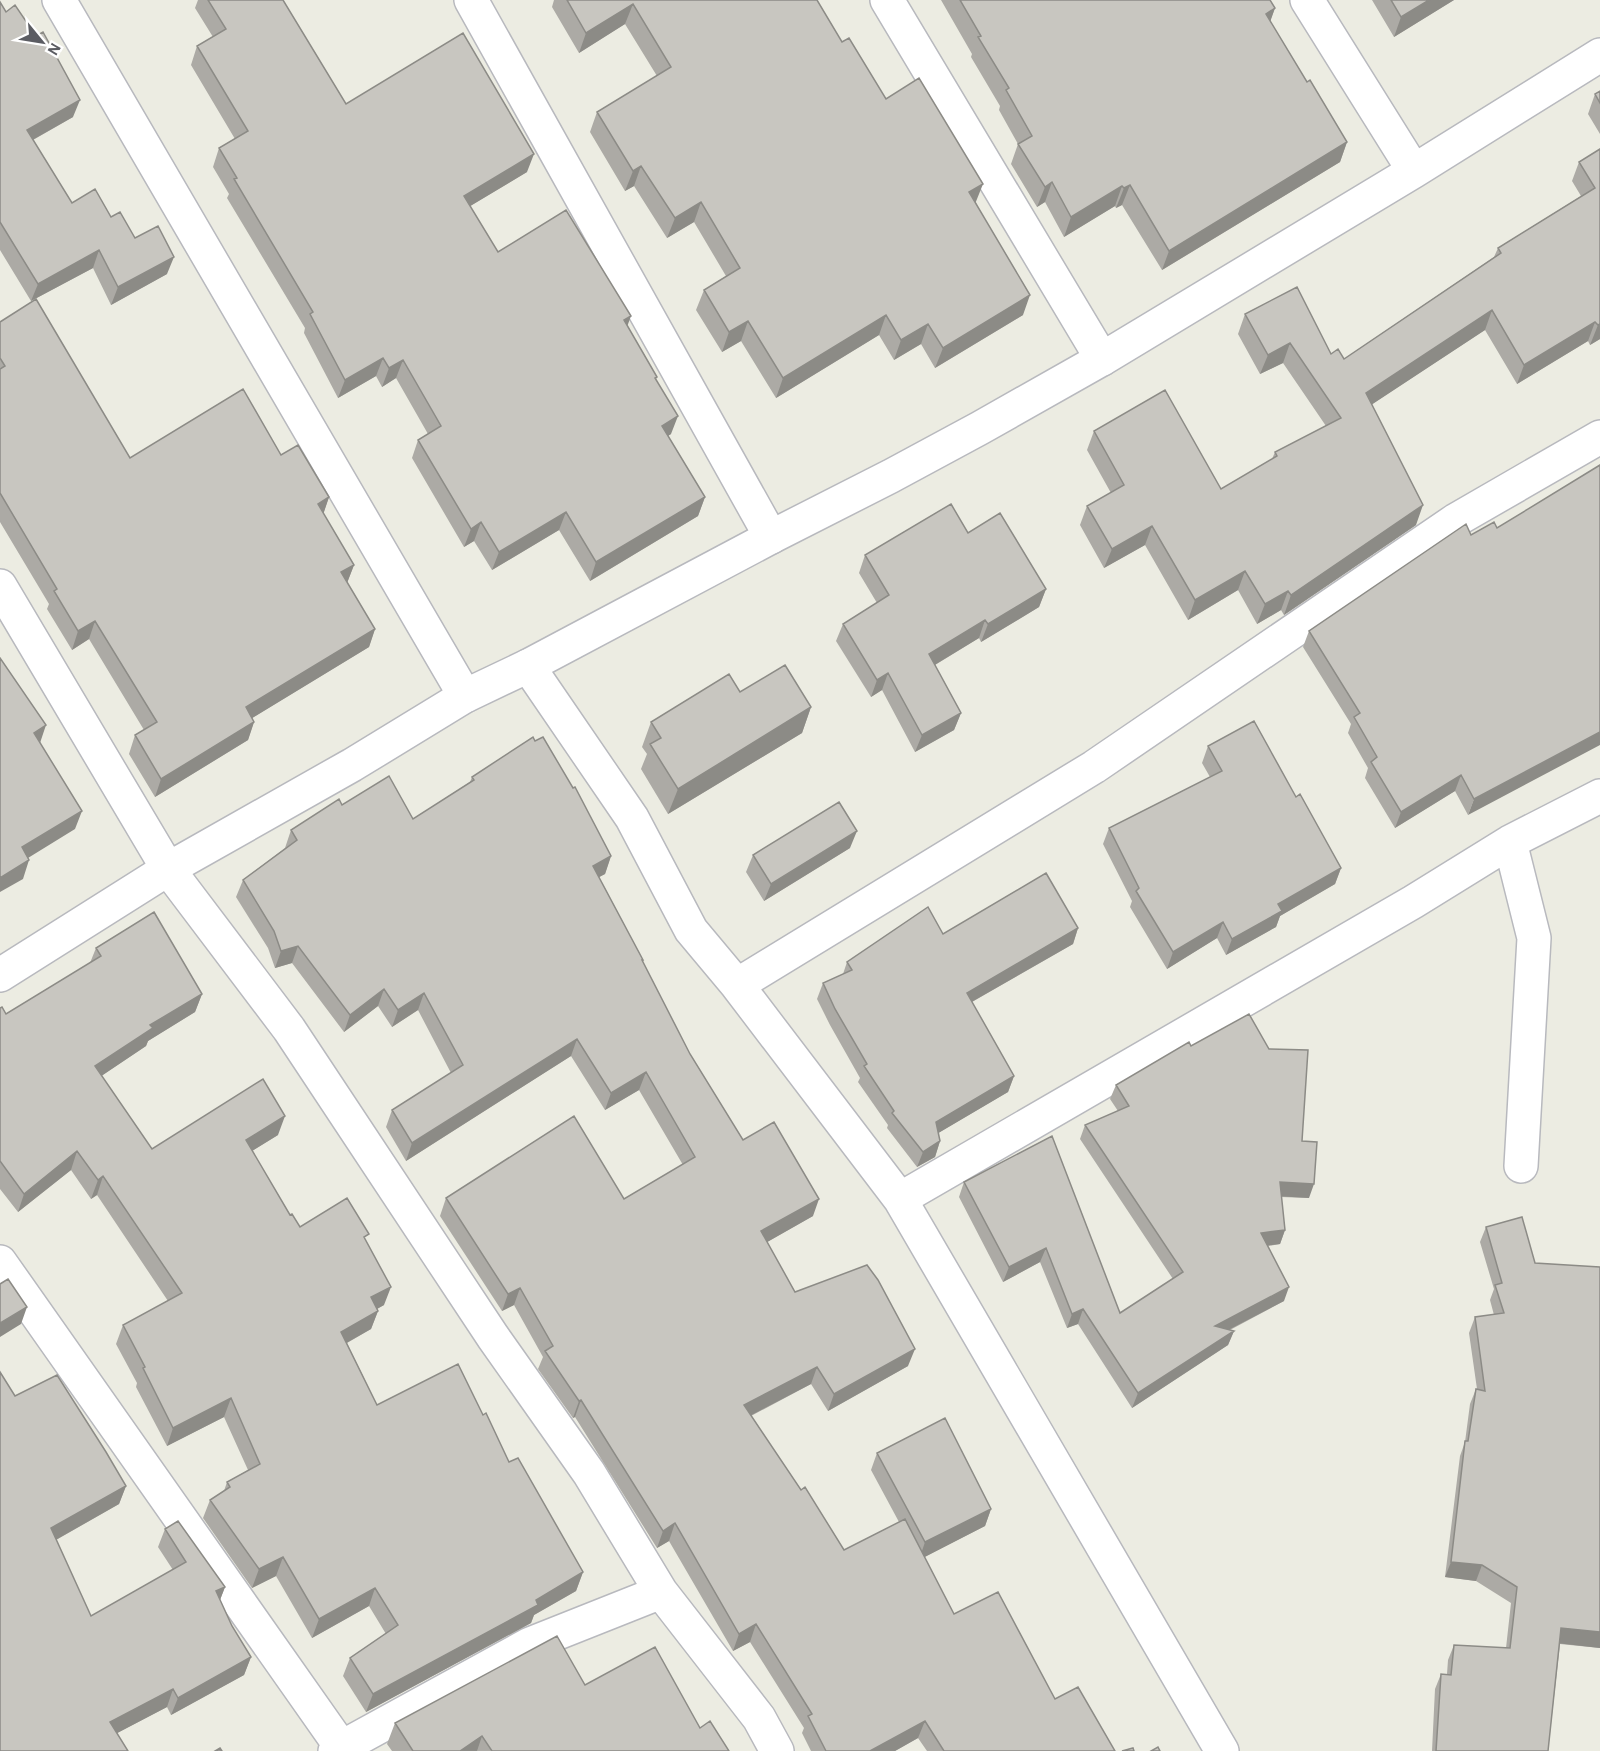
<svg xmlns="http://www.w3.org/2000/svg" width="1600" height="1751" viewBox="0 0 1600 1751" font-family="'Alegreya Sans',sans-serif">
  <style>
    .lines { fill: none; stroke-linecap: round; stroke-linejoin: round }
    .minor-casing { stroke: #b8b9be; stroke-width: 36 }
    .tertiary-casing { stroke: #b8b9be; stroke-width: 36 }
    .minor { stroke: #fff; stroke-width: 33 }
    .tertiary { stroke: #fff; stroke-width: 33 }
    .wall { fill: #acaaa5 }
    .shaded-wall { fill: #8c8b86 }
    .building { fill: #c8c6c0; stroke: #8c8b86; stroke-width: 1.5 }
  </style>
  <rect width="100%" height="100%" fill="#ecece2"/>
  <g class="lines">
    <defs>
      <path id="minor" d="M59,0L465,696
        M471,0L771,537
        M887,0L1102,359
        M0,586L168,869L289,1029L493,1337L589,1473L661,1592L759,1718L777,1751
        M528,666L632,818L691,930L737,985L900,1199L1222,1751
        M1510,842L1534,938L1521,1166
        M737,985L1094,767L1456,520L1600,437
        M900,1199L1413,902L1510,842L1600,796
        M0,1262L344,1751
        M335,1751L530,1644L661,1592"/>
      <path id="tertiary" d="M1307,0L1414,171
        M0,975L168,869L352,765L465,696L528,666L771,537L891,476L980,428L1102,359L1414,171L1600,55"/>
    </defs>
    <use href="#minor" class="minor-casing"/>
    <use href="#tertiary" class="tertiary-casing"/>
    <use href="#minor" class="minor"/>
    <use href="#tertiary" class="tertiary"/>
  </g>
  <path class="wall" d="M198,0H283L346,104L527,172L470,206L498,252L627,325L657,377L656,380L671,434L668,436L705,497L698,516L590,581L559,530L492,570L474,541L464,547L412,458L418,440L428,434L396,378L382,387L376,376L338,398L304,333L305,328L227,198L229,194L213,167L219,148L235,139L191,65L197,46L213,37L195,8Z
    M554,0H817L842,42L886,99L976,203L1023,315L935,368L921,344L894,360L879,335L776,398L741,341L722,352L696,310L704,290L726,276L694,222L667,238L634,186L625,191L590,132L597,112L657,76L625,24L579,53L552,7Z
    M941,0H1270L1275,8L1270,21L1307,82L1347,142L1340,162L1162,270L1122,205L1116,208L1115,206L1064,237L1045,202L1037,207L1011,164L1018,144L999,110L1000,106L971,57L972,54Z
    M1372,0H1454L1394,37Z
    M0,2L73,117L33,140L72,203L111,217L135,238L167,274L111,305L93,268L31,301L0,250Z
    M1600,91V134L1588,114L1595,94Z
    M1600,149V339L1590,345L1588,341L1517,384L1485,330L1372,404L1416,525L1284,615L1281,610L1257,624L1238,590L1188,620L1145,545L1104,568L1080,525L1087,506L1111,493L1087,450L1094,431L1221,489L1272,459L1275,452L1326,426L1283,363L1260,374L1238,334L1245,314L1331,354L1344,359L1494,257L1498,248L1581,196L1572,181L1579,162Z
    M0,322L130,458L281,455L329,497L323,514L354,565L347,583L375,629L369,647L252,718L254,722L248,740L155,797L129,754L135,735L144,730L89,639L72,650L47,609L49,604L0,522Z
    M1600,465L1468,815L1455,791L1395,828L1365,778L1368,768L1348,733L1351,724L1303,647L1309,631L1471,535L1497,528Z
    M968,533L1046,589L1039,607L981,642L979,638L935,665L961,713L954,730L915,752L882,690L871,697L836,641L843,624L877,603L859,573L865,555Z
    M740,692L811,707L802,733L668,814L641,769L647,754L642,747L651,722Z
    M1208,746L1296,797L1341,868L1335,884L1280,916L1276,927L1226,955L1217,938L1167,969L1130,907L1132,901L1103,844L1109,828L1210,777L1202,763Z
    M472,777L611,856L605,874L599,877L643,960L642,962L690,1054L743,1140L813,1216L767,1242L795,1292L908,1366L828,1411L811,1384L751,1416L801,1490L844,1550L899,1522L871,1470L877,1453L991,1509L985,1526L924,1557L954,1614L1055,1699L1115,1751H927L918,1738L895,1751H811L802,1733L804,1728L750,1642L733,1651L669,1541L657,1548L575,1417L573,1418L538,1369L543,1357L514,1305L502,1311L440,1216L446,1198L624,1199L683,1165L639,1090L605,1110L571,1056L406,1161L386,1127L392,1110L451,1073L418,1010L392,1027L378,1006L344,1032L292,963L275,968L268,948L236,897L243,880L285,848L291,830L342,805L413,819L470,782Z
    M850,848L764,901L746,872L753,855Z
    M1078,928L1073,944L972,1002L1014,1076L1008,1092L938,1133L940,1141L935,1157L917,1167L887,1128L888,1125L858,1082L860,1078L830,1025L817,999L823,983L843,974L847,962L943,934Z
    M96,948L202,994L195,1012L148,1041L146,1046L101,1076L152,1149L278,1135L252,1151L290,1215L300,1227L366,1242L384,1305L377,1309L378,1311L371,1329L347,1343L377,1405L483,1415L509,1462L583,1572L576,1591L534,1615L531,1623L366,1712L343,1676L350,1658L386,1634L369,1606L312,1638L276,1576L252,1588L203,1518L210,1500L224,1491L227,1482L248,1470L224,1417L167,1446L136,1387L137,1383L116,1344L123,1325L168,1301L97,1195L91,1199L71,1170L18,1212L0,1189V1008L6,1014L90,963Z
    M1191,1046L1302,1141L1309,1198L1281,1197L1285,1230L1280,1244L1268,1246L1284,1301L1230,1330L1234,1331L1228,1345L1132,1408L1078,1324L1067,1328L1040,1262L1003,1282L959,1197L964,1182L1052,1136L1120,1313L1173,1279L1080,1139L1085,1125L1118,1111L1110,1099L1116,1085Z
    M1522,1217L1600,1648L1560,1644L1548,1751H1432L1435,1689L1441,1674H1447L1448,1660L1454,1645L1506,1648L1511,1603L1476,1581L1445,1577L1460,1456L1465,1442L1470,1404L1476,1389H1477L1469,1333L1475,1317L1494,1315L1490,1300L1494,1289L1480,1242L1486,1227Z
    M15,1396L126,1486L119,1504L56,1540L91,1616L173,1570L158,1547L165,1529L225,1587L220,1600L232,1626L251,1657L244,1675L171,1715L167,1707L117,1733L0,1751Z
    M585,1685L700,1728L729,1751H392L387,1744L395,1723Z"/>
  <path class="shaded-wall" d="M1429,0H1454L1394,37L1401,17Z
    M633,4L625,24L579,53L586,33Z
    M1275,8L1268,28L1266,14Z
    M80,100L73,117L20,147L27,130Z
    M1347,142L1340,162L1162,270L1169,251Z
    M534,154L527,172L457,214L464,196Z
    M641,166L634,186L625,191L633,171Z
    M1052,182L1045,202L1037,207L1045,187Z
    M983,184L975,204L969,192Z
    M1130,185L1122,205L1116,208L1124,188Z
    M1122,186L1115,206L1064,237L1071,217Z
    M701,202L694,222L667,238L675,218Z
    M99,250L93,268L31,301L38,284Z
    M174,257L167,274L111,305L118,287Z
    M1030,295L1023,315L935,368L943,348Z
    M1492,310L1485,330L1359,413L1366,393Z
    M886,315L879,335L776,398L783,378Z
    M631,316L624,335V320Z
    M748,321L741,341L722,352L729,332Z
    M1595,322L1588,341L1517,384L1524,365Z
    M928,324L921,344L894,360L901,340Z
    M1600,324V339L1590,345L1598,325Z
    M1290,343L1283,363L1260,374L1268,355Z
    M383,358L376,376L338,398L345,380Z
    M403,360L396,378L382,387L389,368Z
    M678,416L671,434L655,444L662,426Z
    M329,497L323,515L318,504Z
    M705,497L698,516L590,581L596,562Z
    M1423,505L1416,525L1284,615L1291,595Z
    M566,512L559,530L492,570L499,552Z
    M481,522L474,541L464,547L471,529Z
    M1152,526L1145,545L1104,568L1112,549Z
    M354,565L347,583L341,572Z
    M1245,571L1238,590L1188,620L1195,600Z
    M1046,589L1039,607L981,642L988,624Z
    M1288,591L1281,610L1257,624L1265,604Z
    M985,620L979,638L923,672L929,654Z
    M95,621L89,639L72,650L78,631Z
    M375,629L369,647L239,726L246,707Z
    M888,673L882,690L871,697L877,680Z
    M811,707L802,733L668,814L678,789Z
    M961,713L954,730L915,752L922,735Z
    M254,722L248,740L155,797L161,779Z
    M46,725L40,743L34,733Z
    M1600,732V745L1468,815L1474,799Z
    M1461,775L1455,791L1395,828L1401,812Z
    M82,811L75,829L15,866L22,847Z
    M857,831L850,848L764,901L771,884Z
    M611,856L605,874L586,884L593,866Z
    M29,860L23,879L0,892V878Z
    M1341,868L1335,884L1280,916L1276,927L1226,955L1232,939L1278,904Z
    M1223,922L1217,938L1167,969L1173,952Z
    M1078,928L1073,944L961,1008L967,993Z
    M298,946L292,963L275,968L281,951Z
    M384,989L378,1006L344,1032L350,1015Z
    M424,993L418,1010L392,1027L398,1010Z
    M202,994L195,1012L148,1041L146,1046L88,1085L95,1066L150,1025Z
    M577,1039L571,1056L406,1161L412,1143Z
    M646,1072L639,1090L605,1110L611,1093Z
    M1014,1076L1008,1092L930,1138L936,1122Z
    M285,1116L278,1135L239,1159L246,1140Z
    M940,1141L935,1157L917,1167L923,1152Z
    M77,1151L71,1170L18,1212L24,1194Z
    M103,1176L97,1195L91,1199L98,1180Z
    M1280,1182L1314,1184L1309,1198L1275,1196Z
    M819,1199L813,1216L755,1249L761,1231Z
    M1285,1230L1280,1244L1255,1247L1261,1233Z
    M1046,1248L1040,1262L1003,1282L1009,1267Z
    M391,1287L384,1305L364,1316L371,1297Z
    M1289,1287L1284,1301L1209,1340L1215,1326Z
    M520,1288L514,1305L502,1311L508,1294Z
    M27,1307L21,1324L0,1337V1323Z
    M1083,1309L1078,1324L1067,1328L1072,1314Z
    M378,1311L371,1329L334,1350L341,1332Z
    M1234,1331L1228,1345L1132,1408L1138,1393Z
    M915,1349L908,1366L828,1411L834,1394Z
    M817,1367L811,1384L738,1422L744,1405Z
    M231,1398L224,1417L167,1446L173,1428Z
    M581,1400L575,1417L573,1418L579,1401Z
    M126,1486L119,1504L45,1546L51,1528Z
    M991,1509L985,1526L919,1560L925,1542Z
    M675,1523L669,1541L657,1548L663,1531Z
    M283,1557L276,1576L252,1588L259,1569Z
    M1451,1562L1482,1565L1476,1581L1445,1577Z
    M583,1572L576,1591L534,1615L531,1623L366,1712L373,1694Z
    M225,1587L218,1605L216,1591Z
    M375,1588L369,1606L312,1638L319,1619Z
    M756,1624L750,1642L733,1651L739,1634Z
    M1561,1628L1600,1632V1648L1556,1643Z
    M251,1657L244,1675L171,1715L178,1698Z
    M173,1689L167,1707L104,1740L110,1722Z
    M925,1721L918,1738L895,1751H870Z
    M482,1736L477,1751H460Z"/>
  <path class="building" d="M208,0H283L346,104L463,33L534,154L464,196L498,252L566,210L631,316L624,320L657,377L655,378L678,416L662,426L705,497L596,562L566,512L499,552L481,522L471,529L418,440L441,426L403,360L389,368L383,358L345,380L310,314L313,312L234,179L237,178L219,148L248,131L197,46L226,29Z
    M567,0H817L842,42L849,38L886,99L919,78L983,184L969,192L1030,295L943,348L928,324L901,340L886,315L783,378L748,321L729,332L704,290L740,268L701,202L675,218L641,166L633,171L597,112L671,67L633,4L586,33Z
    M960,0H1270L1275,8L1266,14L1307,82L1310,80L1347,142L1169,251L1130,185L1124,188L1122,186L1071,217L1052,182L1045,187L1018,144L1032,136L1006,90L1009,88L978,37L981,36Z
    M1391,0H1429L1401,17Z
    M0,2L6,12L15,5L36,36L43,32L80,100L27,130L72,203L95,189L111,217L120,212L135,238L158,226L174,257L118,287L99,250L38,284L0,222Z
    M1600,91V103L1595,94Z
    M1600,149V324L1598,325L1595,322L1524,365L1492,310L1366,393L1423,505L1291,595L1288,591L1265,604L1245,571L1195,600L1152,526L1112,549L1087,506L1124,485L1094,431L1165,390L1221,489L1277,456L1275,452L1341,418L1290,343L1268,355L1245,314L1297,287L1331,354L1338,349L1344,359L1501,253L1498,248L1595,188L1579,162Z
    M36,299L130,458L243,389L281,455L298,445L329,497L318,504L354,565L341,572L375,629L246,707L254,722L161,779L135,735L157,722L95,621L78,631L54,591L57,589L0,493V369L5,366L0,358V322Z
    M1600,465V732L1474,799L1461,775L1401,812L1371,762L1377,757L1354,717L1360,713L1309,631L1466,524L1471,535L1494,522L1497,528Z
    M951,504L968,533L1000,513L1046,589L988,624L985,620L929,654L961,713L922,735L888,673L877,680L843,624L889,595L865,555Z
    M0,658L46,725L34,733L82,811L22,847L29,860L0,878Z
    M785,665L811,707L678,789L650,744L661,738L651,722L729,674L740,692Z
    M1254,721L1296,797L1300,794L1341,868L1278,904L1282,911L1232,939L1223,922L1173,952L1136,891L1139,888L1109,828L1222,771L1208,746Z
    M533,737L535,741L543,737L573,788L575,787L611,856L593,866L643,960H642L690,1054L743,1140L774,1122L819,1199L761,1231L795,1292L867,1265L878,1280L915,1349L834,1394L817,1367L744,1405L801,1490L805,1487L844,1550L905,1519L954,1614L998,1592L1055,1699L1078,1687L1115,1751H944L925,1721L870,1751H826L808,1716L812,1714L756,1624L739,1634L675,1523L663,1531L581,1400L579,1401L545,1351L553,1346L520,1288L508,1294L446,1198L574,1116L624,1199L695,1157L646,1072L611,1093L577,1039L412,1143L392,1110L463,1065L424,993L398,1010L384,989L350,1015L298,946L281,951L274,931L243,880L297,840L291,830L339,799L342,805L389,776L413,819L474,780L472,777Z
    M839,802L857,831L771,884L753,855Z
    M1046,873L1078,928L967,993L1014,1076L936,1122L940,1141L923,1152L892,1113L894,1111L864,1066L867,1064L835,1009L823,983L852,970L847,962L928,907L943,934Z
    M154,912L202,994L150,1025L153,1028L95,1066L152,1149L263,1079L285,1116L246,1140L290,1215L292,1214L300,1227L347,1198L369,1234L364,1237L391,1287L371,1297L378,1311L341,1332L377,1405L458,1364L483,1415L486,1413L509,1462L518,1458L583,1572L536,1600L538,1605L373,1694L350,1658L398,1625L375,1588L319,1619L283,1557L259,1569L210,1500L230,1487L227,1482L260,1464L231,1398L173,1428L143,1368L145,1367L123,1325L182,1293L103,1176L98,1180L77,1151L24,1194L0,1161V1008L2,1007L6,1014L101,956L96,948Z
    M1249,1014L1269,1049L1308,1050L1302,1141L1317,1142L1314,1184L1280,1182L1285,1230L1261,1233L1289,1287L1215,1326L1234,1331L1138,1393L1083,1309L1072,1314L1046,1248L1009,1267L964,1182L1052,1136L1120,1313L1183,1272L1085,1125L1129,1106L1116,1085L1189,1042L1191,1046Z
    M1522,1217L1535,1263L1600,1267V1632L1561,1628L1548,1751H1436L1441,1674L1451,1675L1454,1645L1510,1648L1517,1587L1482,1565L1451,1562L1465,1441H1468L1476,1389L1485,1391L1475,1317L1504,1313L1495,1285L1502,1283L1486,1227Z
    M8,1279L27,1307L0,1323V1284Z
    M0,1372L15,1396L57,1375L106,1452L126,1486L51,1528L91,1616L186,1562L165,1529L178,1521L225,1587L216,1591L232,1626L251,1657L178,1698L173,1689L110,1722L128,1751H0Z
    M945,1418L991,1509L925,1542L877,1453Z
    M557,1636L585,1685L655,1647L700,1728L710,1721L729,1751H492L482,1736L460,1751H413L395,1723Z
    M1158,1747L1160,1751H1151Z
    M220,1748L222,1751H215Z
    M1133,1748L1134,1751H1122Z"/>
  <g transform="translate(42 42) rotate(120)" stroke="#ffffff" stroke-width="4.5" paint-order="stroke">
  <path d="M0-4.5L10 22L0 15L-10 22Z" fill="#5b5c62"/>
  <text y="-9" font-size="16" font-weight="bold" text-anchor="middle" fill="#5b5c62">N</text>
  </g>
</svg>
